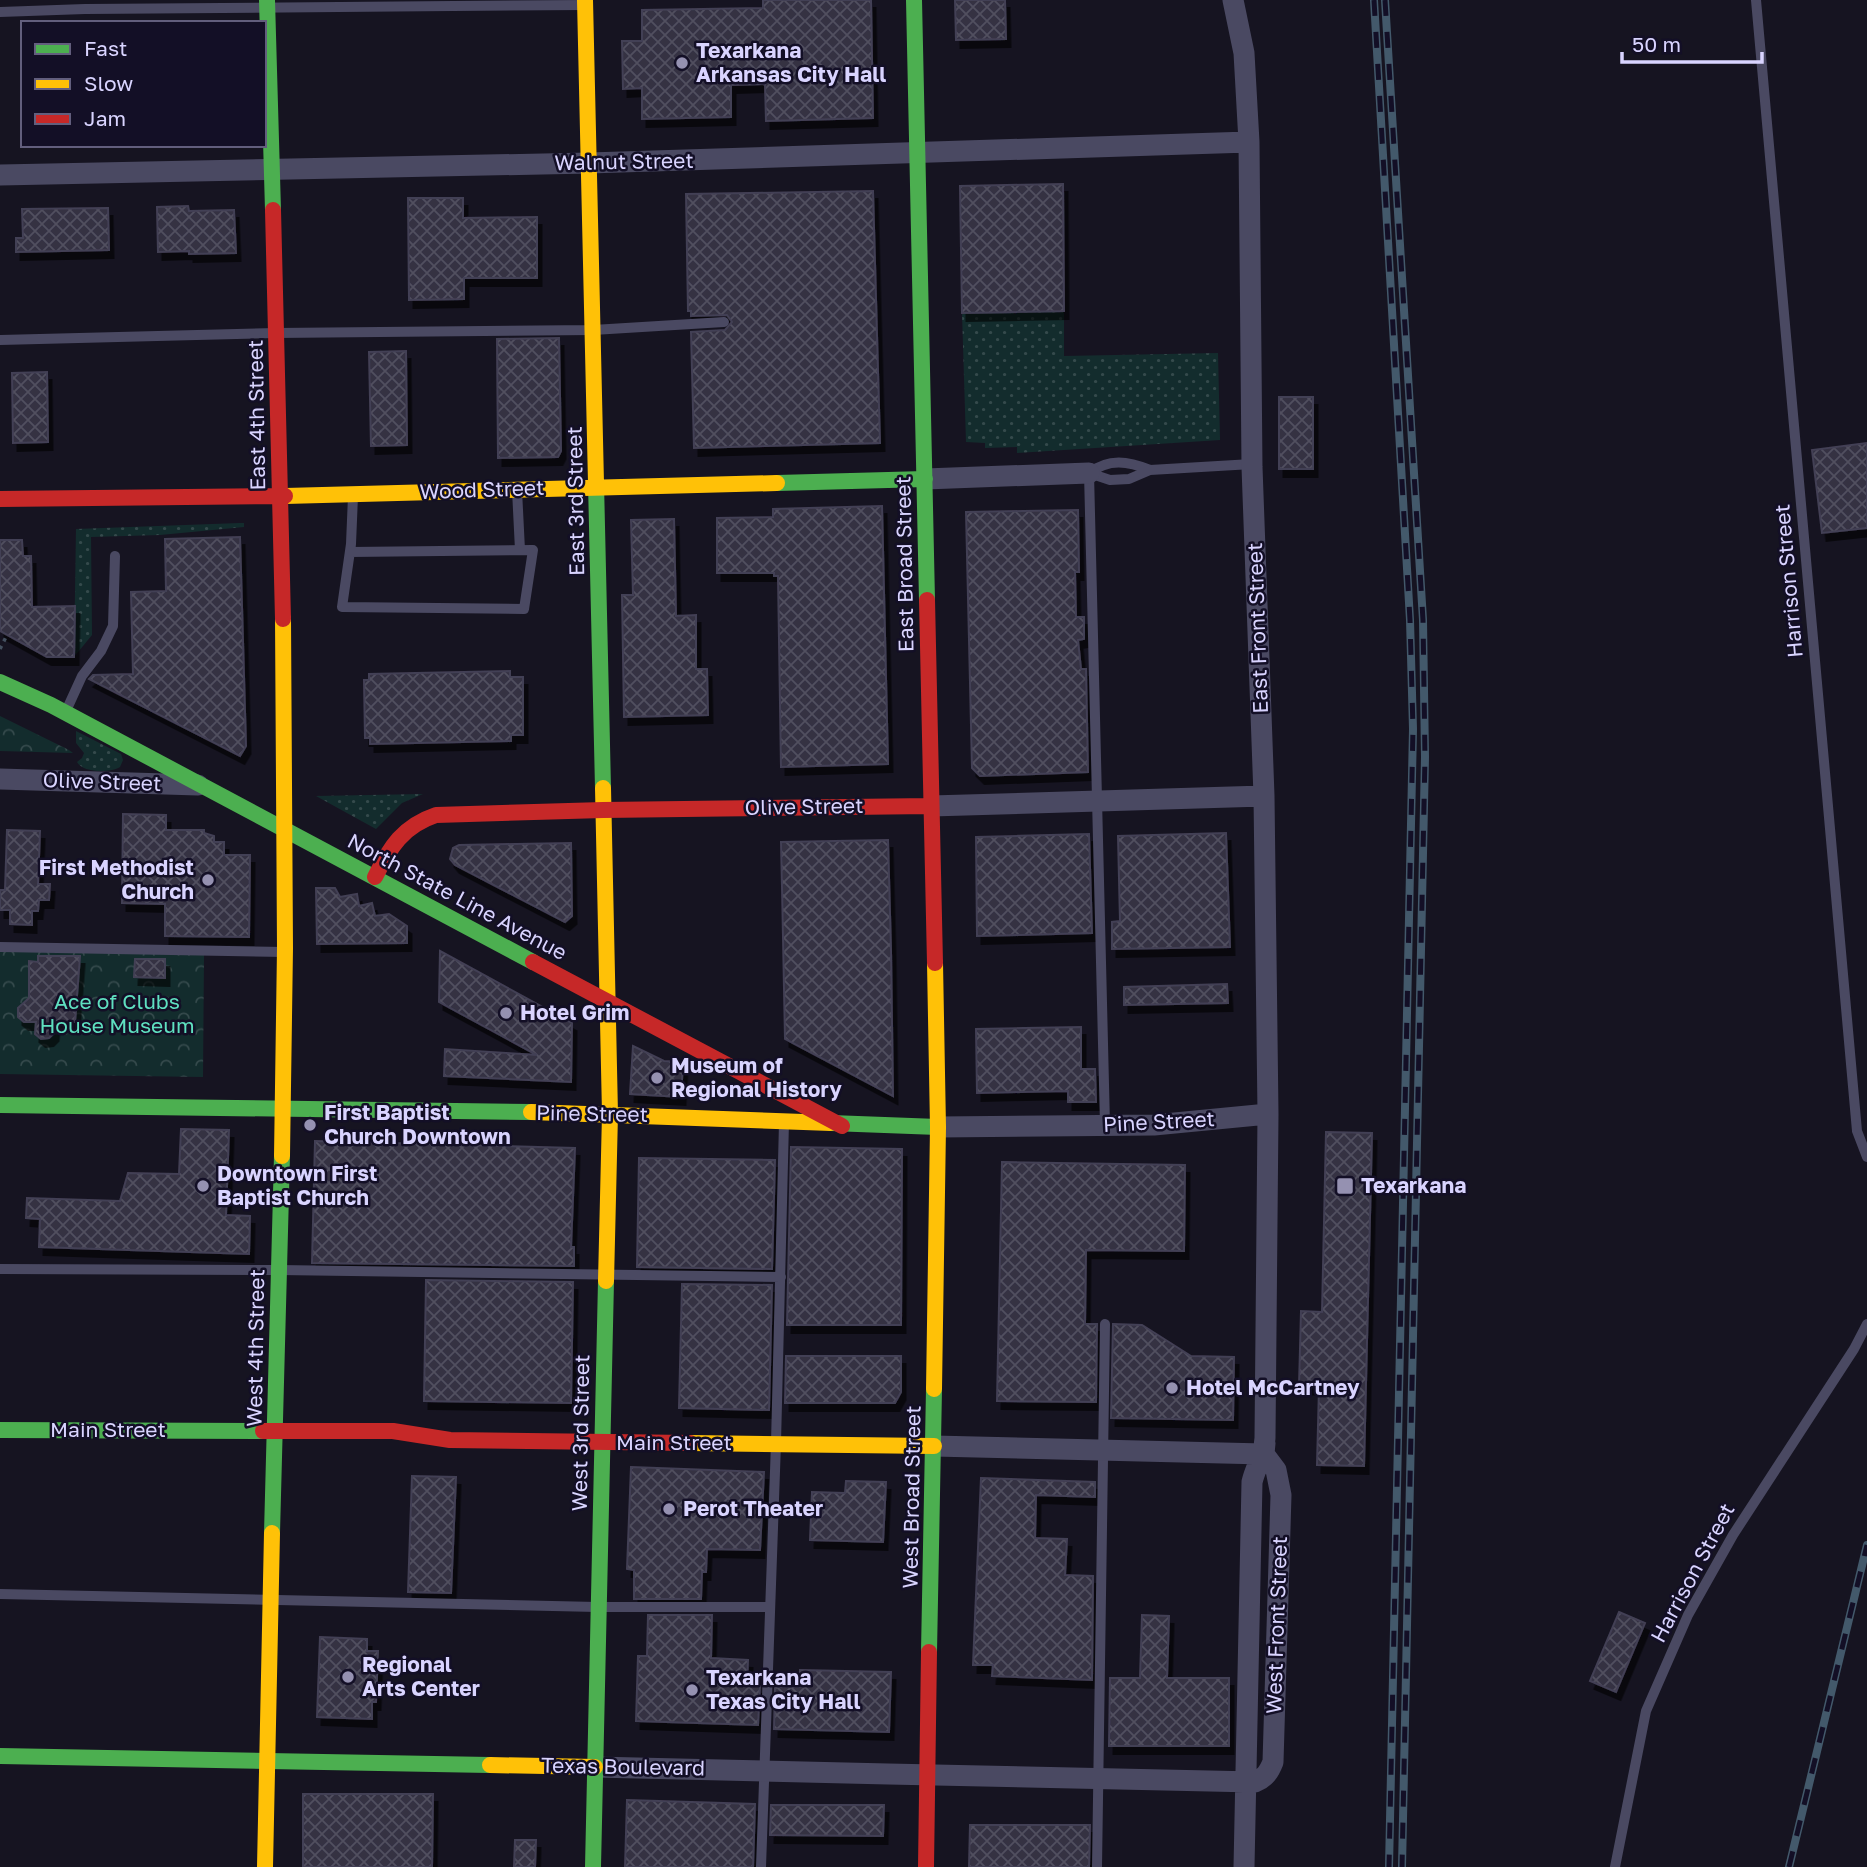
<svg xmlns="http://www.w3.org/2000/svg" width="1867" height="1867" viewBox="0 0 1867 1867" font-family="'Golos Text',sans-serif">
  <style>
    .grass { fill: url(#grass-dots) }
    .park { fill: url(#park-crowns) }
    .building { fill: url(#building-cross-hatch); stroke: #433f54; stroke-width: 2; filter: url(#shadow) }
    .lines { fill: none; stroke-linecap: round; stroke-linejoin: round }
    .path { stroke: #44505f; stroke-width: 3.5; stroke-dasharray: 3.5 5; stroke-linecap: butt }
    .lane { stroke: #4a4962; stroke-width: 10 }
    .street { stroke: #4a4962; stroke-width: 21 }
    .fast { stroke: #4caf50; stroke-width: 16 }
    .slow { stroke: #ffc107; stroke-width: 16 }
    .jam { stroke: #c62828; stroke-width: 16 }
    .rail-casing { stroke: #43596b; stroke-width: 8 }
    .rail { stroke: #130f26; stroke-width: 5; stroke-dasharray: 16; stroke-linecap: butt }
    .poi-dot { fill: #9591b1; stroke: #130f26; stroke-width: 2.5 }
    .labels { text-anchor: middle; stroke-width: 5; stroke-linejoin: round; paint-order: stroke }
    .poi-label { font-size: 21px; font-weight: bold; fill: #d9d4ff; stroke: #130f26; text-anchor: start }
    .street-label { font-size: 21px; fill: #d9d4ff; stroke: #130f26 }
    .park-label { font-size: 21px; fill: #5fe0c0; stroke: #130f26 }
  </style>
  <defs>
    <pattern id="grass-dots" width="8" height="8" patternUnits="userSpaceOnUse" patternTransform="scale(1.75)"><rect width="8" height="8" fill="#132c2d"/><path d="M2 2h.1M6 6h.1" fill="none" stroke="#354a4c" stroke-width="1.8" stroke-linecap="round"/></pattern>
    <pattern id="park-crowns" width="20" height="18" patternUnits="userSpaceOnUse" patternTransform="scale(1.75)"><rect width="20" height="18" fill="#132c2d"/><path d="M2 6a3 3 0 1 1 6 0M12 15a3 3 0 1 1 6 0" fill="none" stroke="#354a4c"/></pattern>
    <pattern id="building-cross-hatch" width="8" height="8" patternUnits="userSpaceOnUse" patternTransform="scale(1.75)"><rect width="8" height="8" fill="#343243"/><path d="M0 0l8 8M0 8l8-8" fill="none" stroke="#514f5f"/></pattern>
    <filter id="shadow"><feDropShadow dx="4.5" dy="8" stdDeviation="0" flood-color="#0009"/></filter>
  </defs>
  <rect width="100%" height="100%" fill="#161421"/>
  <path class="grass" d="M1064,311V356L1218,353L1220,440L1017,453V447L985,448V443L966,442L962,313Z
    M240,523H244V527L160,535L91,537L92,635L74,657L76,529Z
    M76,731L121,754L123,760L120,767C110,773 83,773 77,762L82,758L84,753L76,743Z
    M423,794L402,803L376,829L316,796Z"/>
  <path class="park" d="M0,716L69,750L73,753L0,751Z
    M0,950L204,955L203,1077L0,1074Z"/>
  <path class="building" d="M763,0H871L873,118L766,121L765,84L731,85V117L642,119V88L623,89L622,41H642V10L763,8Z
    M955,0H1005L1006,39L956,40Z
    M1063,184L1064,311L962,313L960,186Z
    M873,191L880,443L694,448L691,332L725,330L732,322L727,315L691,316V311H688L686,194Z
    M408,198H463V218L537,217V278H464V299L409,300Z
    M188,206L189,211L234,210L236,253L189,254V251L158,252L157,207Z
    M108,208L109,250L16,252V238H23L22,209Z
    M559,338L561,451L558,457L498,458L497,339Z
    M406,351L407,445L371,446L369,352Z
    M47,372L48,442L13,443L12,373Z
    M1279,397H1313V469H1279Z
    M1867,443V528L1822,533L1812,450Z
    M882,506L888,764L781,767L778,576H774V573H717V518L773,517V509Z
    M1078,510L1079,572H1075L1076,617H1084V639L1078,640L1081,669H1086L1088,772L980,776L972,768L966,512Z
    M674,519L676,616L696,615V669H707L708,715L624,717L622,595H633L631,520Z
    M240,537L246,746L240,756L89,679L93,675L133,674L131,592L166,591L165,539Z
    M0,540H22L23,556H31L32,607L75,606L74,657H47L0,631Z
    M510,671V677H523V735H511V741L370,744V738H365L364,680H369V674Z
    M123,814L166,815V830H204V833L214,836V842H224V855H250L249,937L165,936V904L122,903Z
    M7,830L40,831L38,884H50L49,900H39L38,911H32V925L10,924V910H0V890H5Z
    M1226,833L1230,947L1112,949V922L1120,921L1118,836Z
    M1089,834L1092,933L977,936L976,837Z
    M888,840L891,951L893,1096L785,1039L782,887L781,842Z
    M571,843L572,916L565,922L455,865L450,859L453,848L459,845Z
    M316,888H335L340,897L357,894L359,906L372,903L375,916L389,914L407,926V943L317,944Z
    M440,951L572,1023L571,1082L444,1076L445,1049L537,1055L439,1002Z
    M38,956H80L75,1022H55L54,1033L49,1038L41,1039L35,1034L36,1022H24L18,1017V1008L29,998V961L38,962Z
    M135,959H165V978L134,977Z
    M1227,984L1228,1003L1124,1005V987Z
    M1081,1027V1069H1095L1096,1102H1068V1091L977,1093L976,1029Z
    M633,1046L664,1061L683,1062L681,1097L630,1094Z
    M181,1129L229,1130L226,1215L250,1216L249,1254L39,1247L40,1219L26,1218L27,1198L120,1201L128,1173L179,1174Z
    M1326,1132L1372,1133L1364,1466L1317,1465L1319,1387L1299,1386L1301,1311L1322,1312Z
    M315,1141L575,1148L571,1247H574V1266L312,1263Z
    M791,1147L902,1149L901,1325H787Z
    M639,1158L775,1160L772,1269L637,1267Z
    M1002,1162L1185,1165L1184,1251L1086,1250L1085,1324H1097L1096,1402L997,1401Z
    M426,1280L573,1282L571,1403L424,1401Z
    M682,1284L772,1285L769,1410L679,1408Z
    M1113,1324L1142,1325L1191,1356L1234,1357L1233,1420L1111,1418Z
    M786,1356H901V1392L895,1403H785Z
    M631,1467L764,1472L760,1550L707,1549L706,1572H702L701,1599H634V1570L627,1569Z
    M412,1476L456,1477L451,1593L408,1592Z
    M981,1478L1095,1482V1497L1036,1495L1035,1538L1067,1539L1065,1575L1093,1576L1092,1680L992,1676L993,1665H973Z
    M846,1481L886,1482L883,1542L810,1540L812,1492L845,1493Z
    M1619,1612L1645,1623L1616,1692L1590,1681Z
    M648,1615H712L711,1658L748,1660L747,1686H760L758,1725L636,1721L638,1656H647Z
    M1142,1615L1169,1616L1167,1678H1229V1746H1109L1110,1678H1140Z
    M320,1637L367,1639V1651H378L376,1702H372V1719L317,1717Z
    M800,1670L891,1672L889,1732L774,1729L775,1687H799Z
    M303,1794H433L432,1867H303Z
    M627,1800L755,1804L753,1867H625Z
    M771,1805H884L883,1836L770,1835Z
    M970,1825H1090L1089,1867H969Z
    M515,1840H536L535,1867H514Z"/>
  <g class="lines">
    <path class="path" d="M0,649L6,637"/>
    <path class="lane" d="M1756,0L1857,1131L1867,1157
      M0,12L85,9L585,5
      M0,340L276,333L593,330L724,322
      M1089,473L1105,1125
      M1089,473L1110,480L1129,479L1150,470L1252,464
      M1089,473C1109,458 1128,461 1150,470
      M517,490L520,550
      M350,552L533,550L524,609L342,607L351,544L353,496
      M66,711L82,676L101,651L113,626L115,556
      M0,947L285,952
      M0,1269L279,1270L781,1277
      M0,1594L597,1607H770
      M761,1867L776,1443L784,1122
      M1097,1867L1105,1324
      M1615,1867L1646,1711L1688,1615L1733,1535L1854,1349L1867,1324"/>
    <path class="street" d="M1233,0L1244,53L1249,142L1252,467L1264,796L1268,1114L1265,1438C1264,1457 1256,1465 1252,1482L1244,1867
      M0,175L589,163L1249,142
      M925,479L1089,473
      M0,779L198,785
      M931,806L1264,796
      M938,1127L1154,1125L1268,1114
      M934,1446L1264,1454
      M595,1767C815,1771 1035,1779 1255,1782C1265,1778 1269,1772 1273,1762L1281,1495L1276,1470L1264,1454L1265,1443"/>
    <path class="fast" d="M267,0L273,210
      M914,0L927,600
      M596,483L603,788
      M777,483L925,479
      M0,682L51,705L533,962
      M0,1105L531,1112
      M831,1123L938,1127
      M0,1430L263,1431
      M272,1533L282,1156
      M929,1652L934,1389
      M0,1756L490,1765
      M593,1867L606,1281"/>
    <path class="slow" d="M585,0L596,483
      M285,496L777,483
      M603,788L610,1114L606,1281
      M531,1112L831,1123
      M282,1156L285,948L283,619
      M934,1389L938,1127L935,963
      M690,1443L934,1446
      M490,1765L595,1767
      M265,1867L272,1533"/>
    <path class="jam" d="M273,210L283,619
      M0,499L285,496
      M927,600L935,963
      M375,877C390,847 403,826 436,815L603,810L931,806
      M533,962L842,1126
      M263,1431H393L450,1440L690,1443
      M926,1867L929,1652"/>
    <defs>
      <path id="rail" d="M1374,0L1410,620L1413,729L1389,1867
        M1385,0L1423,620L1425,757L1402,1867
        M1789,1867L1867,1545"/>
    </defs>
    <use href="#rail" class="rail-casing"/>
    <use href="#rail" class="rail"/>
  </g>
  <g class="poi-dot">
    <circle cx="682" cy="63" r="7"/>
    <circle cx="208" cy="880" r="7"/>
    <circle cx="506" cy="1013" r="7"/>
    <circle cx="657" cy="1078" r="7"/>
    <circle cx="310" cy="1125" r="7"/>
    <circle cx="203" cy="1186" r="7"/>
    <rect x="1336" y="1177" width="18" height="18" rx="3.5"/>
    <circle cx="1172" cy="1388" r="7"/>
    <circle cx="669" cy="1509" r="7"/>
    <circle cx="348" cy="1677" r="7"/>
    <circle cx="692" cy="1690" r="7"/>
  </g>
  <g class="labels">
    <g class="poi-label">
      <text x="696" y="58">Texarkana<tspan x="696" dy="24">Arkansas City Hall</tspan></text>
      <text x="194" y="875" text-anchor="end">First Methodist<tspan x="194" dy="24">Church</tspan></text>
      <text x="520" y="1020">Hotel Grim</text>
      <text x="671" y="1073">Museum of<tspan x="671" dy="24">Regional History</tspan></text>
      <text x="324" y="1120">First Baptist<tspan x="324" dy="24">Church Downtown</tspan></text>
      <text x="217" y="1181">Downtown First<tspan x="217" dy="24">Baptist Church</tspan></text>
      <text x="1361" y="1193">Texarkana</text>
      <text x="1186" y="1395">Hotel McCartney</text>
      <text x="683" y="1516">Perot Theater</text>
      <text x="362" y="1672">Regional<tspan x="362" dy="24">Arts Center</tspan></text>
      <text x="706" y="1685">Texarkana<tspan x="706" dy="24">Texas City Hall</tspan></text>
    </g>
    <g class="street-label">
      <text transform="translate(624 162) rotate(-1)" y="7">Walnut Street</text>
      <text transform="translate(257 415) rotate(-91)" y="7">East 4th Street</text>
      <text transform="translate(482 490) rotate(-2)" y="7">Wood Street</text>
      <text transform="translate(576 501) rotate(-91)" y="7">East 3rd Street</text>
      <text transform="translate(905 564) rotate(-91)" y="7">East Broad Street</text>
      <text transform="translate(1789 581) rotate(-95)" y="7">Harrison Street</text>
      <text transform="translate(1258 628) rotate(-92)" y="7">East Front Street</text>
      <text transform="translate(102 782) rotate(2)" y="7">Olive Street</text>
      <text transform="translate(804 807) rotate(-1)" y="7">Olive Street</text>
      <text transform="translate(457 897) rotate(28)" y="7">North State Line Avenue</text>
      <text transform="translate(592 1114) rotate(1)" y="7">Pine Street</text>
      <text transform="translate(1159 1122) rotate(-3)" y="7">Pine Street</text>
      <text transform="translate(256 1348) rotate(-89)" y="7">West 4th Street</text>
      <text x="108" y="1437">Main Street</text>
      <text transform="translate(581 1433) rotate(-89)" y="7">West 3rd Street</text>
      <text x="674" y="1450">Main Street</text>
      <text transform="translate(912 1497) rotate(-89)" y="7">West Broad Street</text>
      <text transform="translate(1693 1573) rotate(-62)" y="7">Harrison Street</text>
      <text transform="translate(1277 1625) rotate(-88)" y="7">West Front Street</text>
      <text transform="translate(623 1767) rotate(1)" y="7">Texas Boulevard</text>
    </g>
    <g class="park-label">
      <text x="117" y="1009">Ace of Clubs<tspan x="117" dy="24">House Museum</tspan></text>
    </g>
  </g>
  <rect x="21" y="21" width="245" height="126" fill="#130f26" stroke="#625e7d" stroke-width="2"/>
  <rect x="35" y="44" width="35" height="10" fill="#4caf50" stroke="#625e7d" stroke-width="2"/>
  <text x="84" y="56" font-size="21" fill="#d9d4ff">Fast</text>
  <rect x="35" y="79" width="35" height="10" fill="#ffc107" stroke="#625e7d" stroke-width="2"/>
  <text x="84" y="91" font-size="21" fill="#d9d4ff">Slow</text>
  <rect x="35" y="114" width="35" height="10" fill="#c62828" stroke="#625e7d" stroke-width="2"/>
  <text x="84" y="126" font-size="21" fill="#d9d4ff">Jam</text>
  <path d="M1622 52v10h140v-10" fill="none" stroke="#d9d4ff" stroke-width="3.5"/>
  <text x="1632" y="52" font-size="21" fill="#d9d4ff" stroke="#130f26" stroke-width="5" paint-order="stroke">50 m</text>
</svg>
